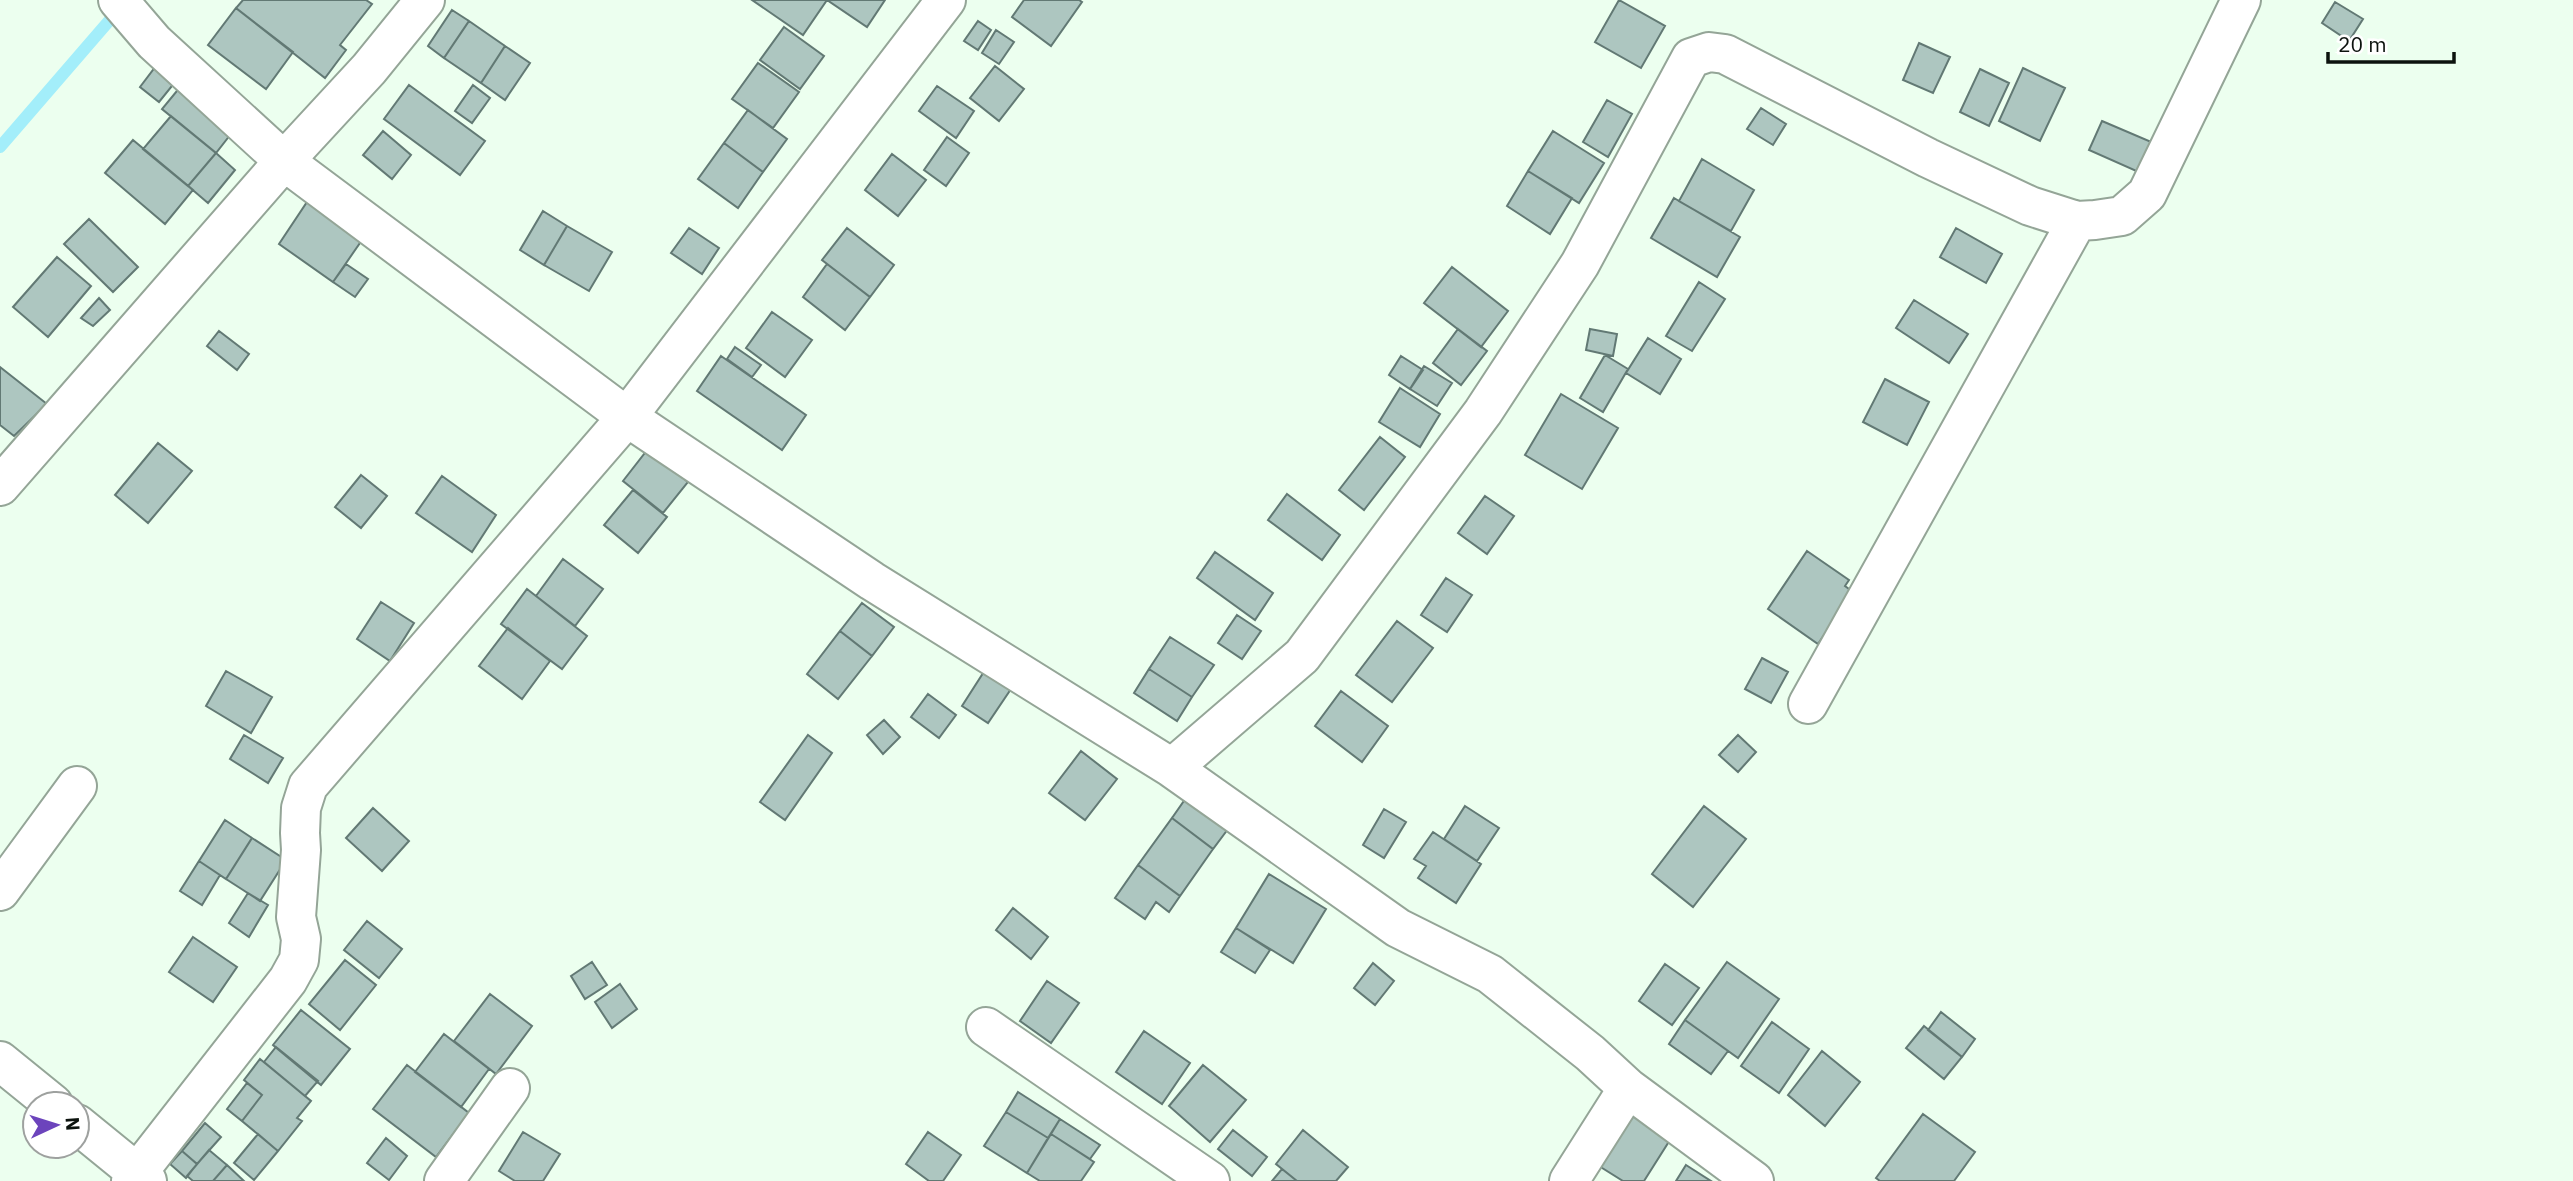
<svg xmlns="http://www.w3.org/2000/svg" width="2573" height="1181" viewBox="0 0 2573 1181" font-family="'IBM Plex Sans',sans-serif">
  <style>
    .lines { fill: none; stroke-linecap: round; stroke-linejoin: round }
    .stream { stroke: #a3eefa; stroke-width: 12 }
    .building { fill: #adc6c0; stroke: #627974; stroke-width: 2 }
    .street-casing { stroke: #94a597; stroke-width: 42 }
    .street { stroke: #fff; stroke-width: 38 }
  </style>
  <rect width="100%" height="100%" fill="#ecffef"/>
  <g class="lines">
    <path class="stream" d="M0,147L121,7"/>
  </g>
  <path class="building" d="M243,0H366L372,4L340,45L346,50L325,78L236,8Z
    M752,0H827L803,35Z
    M827,0H885L867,27Z
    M1024,0H1079L1082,2L1051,46L1012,17Z
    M1619,0L1665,26L1641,68L1595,42Z
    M2335,2L2363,19L2349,41L2322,23Z
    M236,8L293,52L266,89L208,45Z
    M452,10L469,21L444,58L428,46Z
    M469,21L505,46L481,83L444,58Z
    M978,21L991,30L978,50L964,41Z
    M784,27L824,56L800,89L760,60Z
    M996,30L1014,42L999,64L982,53Z
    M1919,43L1950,57L1933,93L1903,80Z
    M505,46L530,63L505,100L481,83Z
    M758,63L799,92L773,128L732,99Z
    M156,66L176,81L159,102L140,87Z
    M995,66L1024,89L999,121L970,98Z
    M2023,68L2065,88L2040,141L1999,121Z
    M1980,69L2009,83L1989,126L1960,112Z
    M409,85L485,141L460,175L384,119Z
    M473,85L490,98L472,123L455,111Z
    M181,86L234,130L216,153L162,109Z
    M937,86L974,111L956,138L919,111Z
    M1607,100L1632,114L1608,157L1583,142Z
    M1761,108L1786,124L1773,145L1747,129Z
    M748,110L787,139L763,172L724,143Z
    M171,116L216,153L188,186L143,149Z
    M2102,121L2156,144L2143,174L2089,150Z
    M383,131L411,155L392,179L363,155Z
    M1553,131L1604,163L1579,203L1528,171Z
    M947,137L969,153L946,186L924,170Z
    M133,140L193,190L165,224L105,173Z
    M724,143L763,172L738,208L698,179Z
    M216,153L235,170L208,203L188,186Z
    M892,154L926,180L898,216L865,190Z
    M1702,159L1754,190L1731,231L1679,201Z
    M1528,171L1572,198L1550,234L1507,206Z
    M1674,198L1740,237L1717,277L1651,238Z
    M307,202L362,240L333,282L279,244Z
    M543,211L567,226L544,265L520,250Z
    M89,219L138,267L113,292L64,244Z
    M567,226L612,252L589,291L544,265Z
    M689,228L719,248L702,274L671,253Z
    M847,228L894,265L870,297L822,260Z
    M1956,228L2002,254L1986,283L1940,257Z
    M57,257L91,286L48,337L13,307Z
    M346,264L368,279L355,297L333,282Z
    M827,264L870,297L845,330L803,297Z
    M1452,267L1508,311L1481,347L1424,303Z
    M1699,282L1725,299L1692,351L1666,336Z
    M99,298L110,310L93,326L81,318Z
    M1914,300L1968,334L1949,363L1896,328Z
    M772,312L812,340L785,377L746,348Z
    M1458,329L1487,351L1461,385L1433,363Z
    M1590,329L1617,334L1613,356L1586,350Z
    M219,331L249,354L237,370L207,346Z
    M1648,338L1681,359L1660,394L1626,373Z
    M735,347L761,365L752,377L727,359Z
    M1605,355L1628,369L1603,412L1580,398Z
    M721,356L806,415L782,450L697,391Z
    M1401,356L1423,370L1410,389L1389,375Z
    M1424,366L1452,383L1437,406L1410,389Z
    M0,367L47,404L14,436L0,425Z
    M1885,379L1929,402L1907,445L1863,422Z
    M1400,388L1440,414L1420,447L1379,422Z
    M1561,394L1618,428L1582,489L1525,455Z
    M1380,437L1405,457L1364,510L1339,490Z
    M158,443L192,471L148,523L115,495Z
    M648,449L688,482L663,513L623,481Z
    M361,475L387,496L361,528L335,507Z
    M442,476L496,515L472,552L416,513Z
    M633,490L667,517L638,553L604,525Z
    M1287,494L1340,535L1322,560L1268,520Z
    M1485,496L1514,516L1487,554L1458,533Z
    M1807,551L1849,580L1845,586L1853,592L1818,644L1768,609Z
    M1215,552L1273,593L1255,620L1197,578Z
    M563,559L603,589L575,626L536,596Z
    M1446,578L1472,595L1447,632L1421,615Z
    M527,589L587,636L562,669L501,624Z
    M381,602L414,623L390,661L357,639Z
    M862,603L894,627L872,656L840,631Z
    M1237,615L1261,631L1242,659L1218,643Z
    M1397,621L1433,648L1392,702L1356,675Z
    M508,628L550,661L522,699L479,666Z
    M840,631L872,656L838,699L807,674Z
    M1170,637L1214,665L1192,697L1149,669Z
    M1762,658L1788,672L1771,703L1745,689Z
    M987,667L1013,686L988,723L962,706Z
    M1149,669L1192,697L1177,721L1134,693Z
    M226,671L272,697L251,733L206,706Z
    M1341,691L1388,726L1362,762L1315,726Z
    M928,694L956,715L939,738L911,717Z
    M884,720L900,737L883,754L867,735Z
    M244,735L283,758L268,783L230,759Z
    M808,735L832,753L785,820L760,802Z
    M1738,735L1756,752L1738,772L1719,755Z
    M1081,751L1117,779L1085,820L1049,793Z
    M1186,798L1228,829L1213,849L1172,818Z
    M1465,806L1499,828L1477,861L1444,839Z
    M1704,806L1746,839L1693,907L1652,874Z
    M373,808L409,841L382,871L346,838Z
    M1384,809L1406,822L1384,858L1363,845Z
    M1172,818L1213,849L1180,896L1138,865Z
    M225,820L252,838L226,879L199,861Z
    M1433,832L1481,864L1456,903L1418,878L1426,866L1414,859Z
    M252,838L286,860L260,901L226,879Z
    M199,861L220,875L202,905L180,891Z
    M1138,865L1180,896L1169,912L1156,902L1145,919L1115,898Z
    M1269,874L1326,909L1293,963L1236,928Z
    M248,893L268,905L249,937L229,923Z
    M1013,908L1048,937L1031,959L996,930Z
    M367,921L402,949L379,978L344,950Z
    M1236,928L1270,950L1255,973L1221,952Z
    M193,937L237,967L213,1002L169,972Z
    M345,960L376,985L340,1030L309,1004Z
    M592,962L607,985L585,999L571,976Z
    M1727,962L1779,999L1738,1058L1685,1020Z
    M1373,963L1394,981L1375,1005L1354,988Z
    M1665,964L1699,988L1672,1025L1639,1001Z
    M1047,981L1079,1003L1051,1043L1020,1021Z
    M620,984L637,1009L612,1028L595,1002Z
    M490,994L532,1026L496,1074L454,1041Z
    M301,1010L350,1049L321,1085L273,1045Z
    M1941,1012L1975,1039L1962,1057L1928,1030Z
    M1685,1020L1728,1051L1711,1074L1669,1044Z
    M1772,1022L1809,1049L1779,1093L1741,1066Z
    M1924,1026L1962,1057L1944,1079L1906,1048Z
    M1144,1031L1190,1063L1162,1104L1116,1072Z
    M444,1034L489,1069L461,1107L415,1072Z
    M276,1047L318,1081L305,1096L264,1062Z
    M1822,1051L1860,1082L1825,1126L1788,1095Z
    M260,1059L311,1101L297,1118L302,1121L278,1151L242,1121L262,1095L244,1080Z
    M407,1065L469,1113L436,1157L373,1109Z
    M1203,1065L1246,1100L1210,1142L1169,1106Z
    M247,1083L262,1095L242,1121L227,1109Z
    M1018,1092L1060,1119L1048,1138L1006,1112Z
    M1636,1108L1675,1132L1644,1181H1623L1599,1166Z
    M1006,1112L1048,1138L1027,1173L984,1146Z
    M1923,1114L1975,1152L1954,1181H1880L1876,1178Z
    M1060,1119L1100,1145L1090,1159L1051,1134Z
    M205,1123L221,1137L197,1164L182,1151Z
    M1233,1130L1267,1157L1252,1176L1218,1149Z
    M1303,1130L1348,1167L1336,1181H1297L1276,1164Z
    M523,1132L560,1154L543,1181H515L499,1171Z
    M928,1132L961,1155L943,1181H929L906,1164Z
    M258,1134L278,1151L254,1180L234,1163Z
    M1051,1134L1094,1162L1081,1181H1040L1027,1173Z
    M386,1138L407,1156L389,1180L367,1163Z
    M209,1150L227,1165L213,1181H193L187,1176Z
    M182,1151L197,1164L186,1178L170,1164Z
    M227,1165L244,1181H213Z
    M1686,1165L1711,1181H1676Z
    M1282,1169L1297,1181H1272Z"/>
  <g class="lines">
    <defs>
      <path id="street" d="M118,0L154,42L284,161L627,417L872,581L1172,768L1398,928L1490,974L1590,1053L1628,1088L1754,1181
        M0,486L284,161L369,69L425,0
        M1808,704L2077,221
        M1172,768L1302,656L1483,412L1580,264L1691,58L1709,52L1725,54L1928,158L2030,206L2077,221L2095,220L2122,216L2147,194L2241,0
        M0,891L77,786
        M986,1027L1210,1181
        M0,1061L53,1104
        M77,1124L147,1181
        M131,1181L288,980L299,960L301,939L296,917L301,850L300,833L301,808L308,786L627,417L946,0
        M444,1181L510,1088
        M1569,1181L1628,1088"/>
    </defs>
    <use href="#street" class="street-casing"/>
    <use href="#street" class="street"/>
  </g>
  <g transform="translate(56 1125) rotate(86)"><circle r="33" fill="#ffffff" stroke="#9ea19f" stroke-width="2"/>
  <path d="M0-5L12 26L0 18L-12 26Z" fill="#6c44bc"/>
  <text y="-10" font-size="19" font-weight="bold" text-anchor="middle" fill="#0c130e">N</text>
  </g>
  <path d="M2328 52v10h126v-10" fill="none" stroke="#0c130e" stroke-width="3.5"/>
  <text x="2338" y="52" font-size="21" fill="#0c130e" stroke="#ffffff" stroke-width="5" paint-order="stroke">20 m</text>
</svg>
